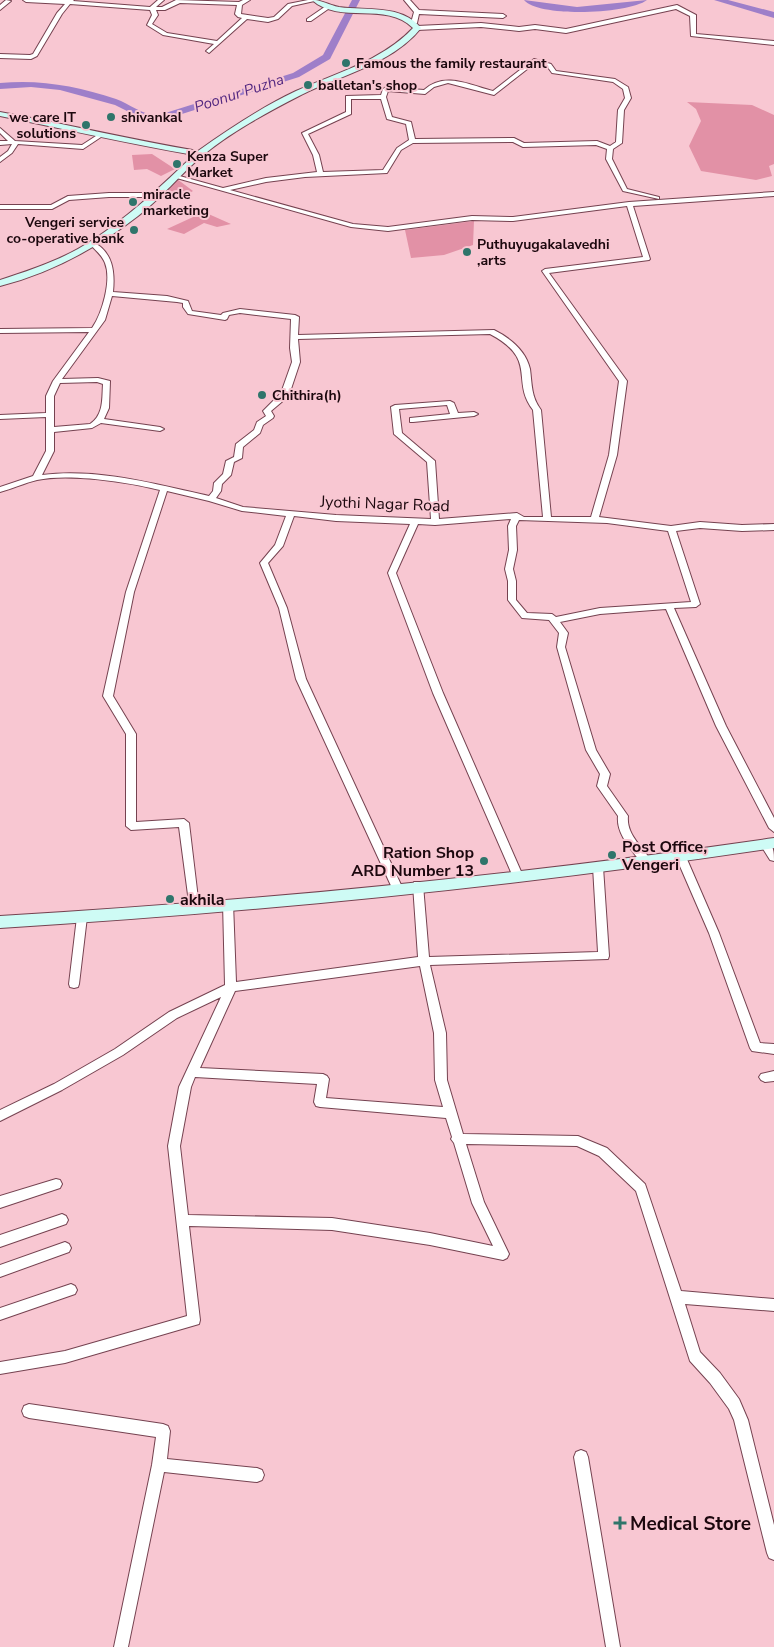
<svg xmlns="http://www.w3.org/2000/svg" width="774" height="1647" viewBox="0 0 774 1647" font-family="'Nunito Sans',sans-serif">
  <style>
    .green { fill: #e291a6 }
    .lines { fill: none; stroke-linecap: round; stroke-linejoin: round }
    .river { fill: #9e7fc9; fill-rule: evenodd }
    .minor-casing { stroke: #754250; stroke-width: 2 }
    .secondary-casing { stroke: #754250; stroke-width: 2 }
    .minor { fill: #fff; fill-rule: evenodd }
    .secondary { fill: #cefbf5; fill-rule: evenodd }
    .poi-dot { fill: #2f756b; stroke: #f8c7d2; stroke-width: 2 }
    .labels { text-anchor: middle; stroke-width: 4; stroke-linejoin: round; paint-order: stroke }
    .far-poi-label { font-size: 14px; font-weight: bold; fill: #1c080e; stroke: #f8c7d2; text-anchor: start }
    .far-water-label { font-size: 15px; font-style: italic; fill: #532880; stroke: #f8c7d2 }
    .street-label { font-size: 16px; fill: #1c080e; stroke: #f8c7d2 }
    .poi-label { font-size: 16px; font-weight: bold; fill: #1c080e; stroke: #f8c7d2; text-anchor: start }
    .near-poi-label { font-size: 19px; font-weight: bold; fill: #1c080e; stroke: #f8c7d2; text-anchor: start }
  </style>
  <rect width="100%" height="100%" fill="#f8c7d2"/>
  <path class="green" d="M687,102L752,105L774,115V164L769,166L772,176L756,180L701,171L689,146L701,121L696,109Z
    M152,154L175,169L161,176L147,169L134,170L132,155Z
    M177,179L193,191L184,196L161,188Z
    M204,212L231,224L217,227L204,223L184,234L167,229Z
    M474,221L473,245L444,255L411,258L405,230Z"/>
  <g class="lines">
    <path class="river" d="M352,0H360L330,59L299,77L163,120H145L115,105L60,90L31,87L0,89V83C40,79 77,86 116,99C130,104 143,116 159,115L293,73L323,55Z
      M524,0L577,7L647,0C629,14 539,18 524,0Z
      M714,0H728L774,12V18Z"/>
    <defs>
      <path id="minor" d="M6,0L11,1L0,10V5Z
        M23,0H74L73,1L150,7L158,0H164L156,7H162L176,0L239,2L243,0H250L242,5L241,14L268,18L274,17L288,4L308,0H319L292,6L278,19L268,22L247,19L209,53L206,51L214,44L163,35L147,25L152,15L150,10L70,4L62,14L37,56L31,59L0,58V54L30,55L33,54L57,13L65,4L26,2ZM180,3L237,5L235,14L238,17L242,18L217,41L167,33L152,24L158,15L156,10H165Z
        M404,0H410L419,10L503,14L506,16L503,18L419,14L417,23L414,25L411,23L414,12Z
        M677,5L696,15V34L774,41V45L691,36L690,16L676,9L566,33L535,29L519,31L481,27L417,30L414,28L417,26L481,23L519,27L535,25L566,29Z
        M326,6L331,7L311,21H307V19Z
        M534,59L551,64L556,71L615,79L628,87L631,98L624,110L622,143L613,149L612,159L627,189L659,197V199L623,191L606,159L607,149L596,145L523,147L513,142L413,143L401,150L387,173L305,177L266,182L230,190L353,224L388,227L472,216L513,217L629,202L774,192V196L633,206L650,259L649,260L549,273L627,381L617,455L599,517L671,526L700,522L742,525L774,524V530L742,531L700,528L676,531L700,604L696,607L674,608L726,726L774,818V832L769,828L716,726L666,609L600,614L560,622L568,633L565,647L596,750L610,774L607,786L628,816C626,835 643,847 652,862L651,865H643C633,851 616,835 618,816L597,786L600,774L586,750L557,647L559,633L549,620L522,618L508,600V581L505,569L509,550L508,526L511,519L435,525L418,524L396,573L443,693L523,876L522,879H514L433,693L388,573L410,524L336,521L294,516L283,546L268,563L287,608L306,679L402,887L401,890H393L296,679L279,608L260,563L275,545L286,516L242,511L209,501L167,491L134,592L113,696L136,734V822L184,819L189,823L199,907L198,910H190L179,827L131,830L126,826V734L103,696L126,592L160,490C127,482 69,473 37,480C24,483 12,489 0,492V487L33,476L46,451V417L0,419V415L46,413V396L53,381L89,332L0,333V329L92,328C102,314 112,280 105,263C102,255 95,250 90,244L93,242C113,252 115,272 113,292L167,296L188,301L192,311L221,315L223,313L240,309L295,315L299,317L298,335L494,330C510,338 526,351 530,369C532,384 531,397 541,410L551,517H591L609,455L619,381L542,271L545,269L643,257L627,206L513,221L472,220L388,231L351,227L173,177L176,175L223,188L266,178L317,172L313,155L302,133L346,112V96L381,95L383,89L386,87L424,90C444,71 470,85 493,91ZM535,63L547,66L552,73L613,82L623,89L625,98L618,110L616,142L610,146L597,141L524,143L514,138L415,139L411,122L392,117L386,97L388,91L425,94L434,87L448,83L494,95ZM351,99H381L387,119L406,124L409,140L397,148L383,170L323,172L319,155L308,134L351,114ZM112,296L177,302L183,303V307L188,314L225,320L227,319L229,315L240,313L291,319L290,348L292,362L281,393L263,411L266,416L257,422L254,430L236,444L234,457L226,461L223,474L214,483L213,491L209,496C155,484 98,468 42,475L54,451V432L92,428L101,423L160,431L164,429L160,427L104,419L109,408L110,381L98,378L62,379L105,320ZM490,334C539,360 510,380 533,410L543,517H524L517,513L439,519L435,461L402,433L399,409L447,405L450,414L410,418V422H413L474,416L478,414L474,412L458,413L454,403L450,401L395,405L391,407L394,434L427,462L431,519L336,515L243,507L216,498L221,491L222,484L231,475L234,462L242,458L243,447L260,433L263,425L273,418L274,416L271,411L284,400L291,389L300,362L298,339ZM97,382L103,384C102,398 104,415 90,424L54,427V396L60,383ZM519,520L607,523L668,531L691,602L600,608L556,617L552,614L527,613L516,600V581L513,569L517,550L516,526Z
        M0,128L15,141L82,145L99,134L104,135L83,149L18,144L12,153L0,162V157L8,151L12,144L0,145V141H8L0,133Z
        M109,193H155L158,195L155,197H109L69,200L52,209H0V205H51L68,196Z
        M765,840C774,843 774,853 774,861L770,860L760,844L761,841Z
        M681,853L685,854L686,857L719,933L760,1043L774,1044V1054L752,1051L750,1048L709,933L676,857L677,854Z
        M598,863L602,864L603,867L609,956L608,959L430,965L446,1033L447,1080L463,1134L578,1136L607,1148L645,1184L681,1291L774,1299V1311L685,1304L700,1352L720,1373L739,1399L748,1420L774,1525V1560L769,1558L767,1553L734,1420L729,1409L710,1383L690,1361L636,1191L599,1156L577,1146L466,1144L484,1202L509,1254L507,1258L503,1260L430,1245L332,1230L189,1226L200,1320L199,1324L65,1363L0,1374V1362L65,1351L187,1316L168,1146L179,1087L221,997L177,1018L123,1055L62,1090L0,1121V1110L54,1084L115,1049L169,1012L225,985L223,903L224,900H232L233,903L236,982L418,957L413,885L414,882H422L423,885L429,957L598,952L593,867L594,864ZM420,966L434,1033L435,1080L443,1107L326,1098L329,1079L327,1076L323,1074L200,1068L235,991ZM195,1077L317,1084L314,1102L316,1106L320,1107L446,1118L452,1137L451,1139L454,1143L472,1203L493,1246L430,1233L332,1218L188,1215L180,1146L191,1087Z
        M82,913L86,914L87,917L79,984L78,987L74,988L70,987L69,984L77,917L78,914Z
        M774,1071V1081L765,1082L761,1080L759,1077L761,1074Z
        M56,1179L60,1180L62,1184L60,1188L0,1208V1196Z
        M62,1214L66,1216L68,1220L66,1224L0,1247V1235Z
        M65,1242L69,1244L71,1248L69,1252L0,1277V1265Z
        M71,1284L75,1286L77,1290L75,1294L0,1320V1308Z
        M29,1404L163,1424L168,1426L170,1431L167,1459L257,1468L262,1470L264,1475L262,1480L257,1482L164,1472L128,1647H114L152,1465L156,1437L29,1418L24,1416L22,1411L24,1406Z
        M581,1450L586,1452L588,1457L620,1647H606L574,1457L576,1452Z"/>
      <path id="secondary" d="M312,0C322,0 329,5 339,7C367,11 401,4 421,28C391,65 340,75 299,96C266,113 231,132 202,156C180,175 161,198 138,216C97,248 51,273 0,286V280C31,270 64,259 91,241C129,217 161,186 194,155C129,144 65,129 0,116V112C66,124 132,140 198,151C229,129 262,107 296,91C336,73 382,61 413,28C386,1 340,25 312,0Z
        M774,838V848C518,886 259,912 0,928V916C259,901 518,875 774,838Z"/>
    </defs>
    <use href="#minor" class="minor-casing"/>
    <use href="#secondary" class="secondary-casing"/>
    <use href="#minor" class="minor"/>
    <use href="#secondary" class="secondary"/>
  </g>
  <g class="poi-dot">
    <circle cx="346" cy="63" r="5"/>
    <circle cx="308" cy="85" r="5"/>
    <circle cx="111" cy="117" r="5"/>
    <circle cx="86" cy="125" r="5"/>
    <circle cx="177" cy="164" r="5"/>
    <circle cx="133" cy="202" r="5"/>
    <circle cx="134" cy="230" r="5"/>
    <circle cx="467" cy="252" r="5"/>
    <circle cx="262" cy="395" r="5"/>
    <circle cx="612" cy="855" r="5"/>
    <circle cx="484" cy="861" r="5"/>
    <circle cx="170" cy="899" r="5"/>
    <path d="M617.5 1515.5h5v5h5v5h-5v5h-5v-5h-5v-5h5z"/>
  </g>
  <g class="labels">
    <g class="far-poi-label">
      <text x="356" y="68">Famous the family restaurant</text>
      <text x="318" y="90">balletan's shop</text>
      <text x="76" y="122" text-anchor="end">we care IT<tspan x="76" dy="16">solutions</tspan></text>
      <text x="121" y="122">shivankal</text>
      <text x="187" y="161">Kenza Super<tspan x="187" dy="16">Market</tspan></text>
      <text x="143" y="199">miracle<tspan x="143" dy="16">marketing</tspan></text>
      <text x="124" y="227" text-anchor="end">Vengeri service<tspan x="124" dy="16">co-operative bank</tspan></text>
      <text x="477" y="249">Puthuyugakalavedhi<tspan x="477" dy="16">,arts</tspan></text>
      <text x="272" y="400">Chithira(h)</text>
    </g>
    <g class="far-water-label">
      <text transform="translate(239 93) rotate(-18)" y="5">Poonur Puzha</text>
    </g>
    <g class="street-label">
      <text transform="translate(385 503) rotate(2)" y="6">Jyothi Nagar Road</text>
    </g>
    <g class="poi-label">
      <text x="622" y="852">Post Office,<tspan x="622" dy="18">Vengeri</tspan></text>
      <text x="474" y="858" text-anchor="end">Ration Shop<tspan x="474" dy="18">ARD Number 13</tspan></text>
      <text x="180" y="905">akhila</text>
    </g>
    <g class="near-poi-label">
      <text x="630" y="1530">Medical Store</text>
    </g>
  </g>
</svg>
